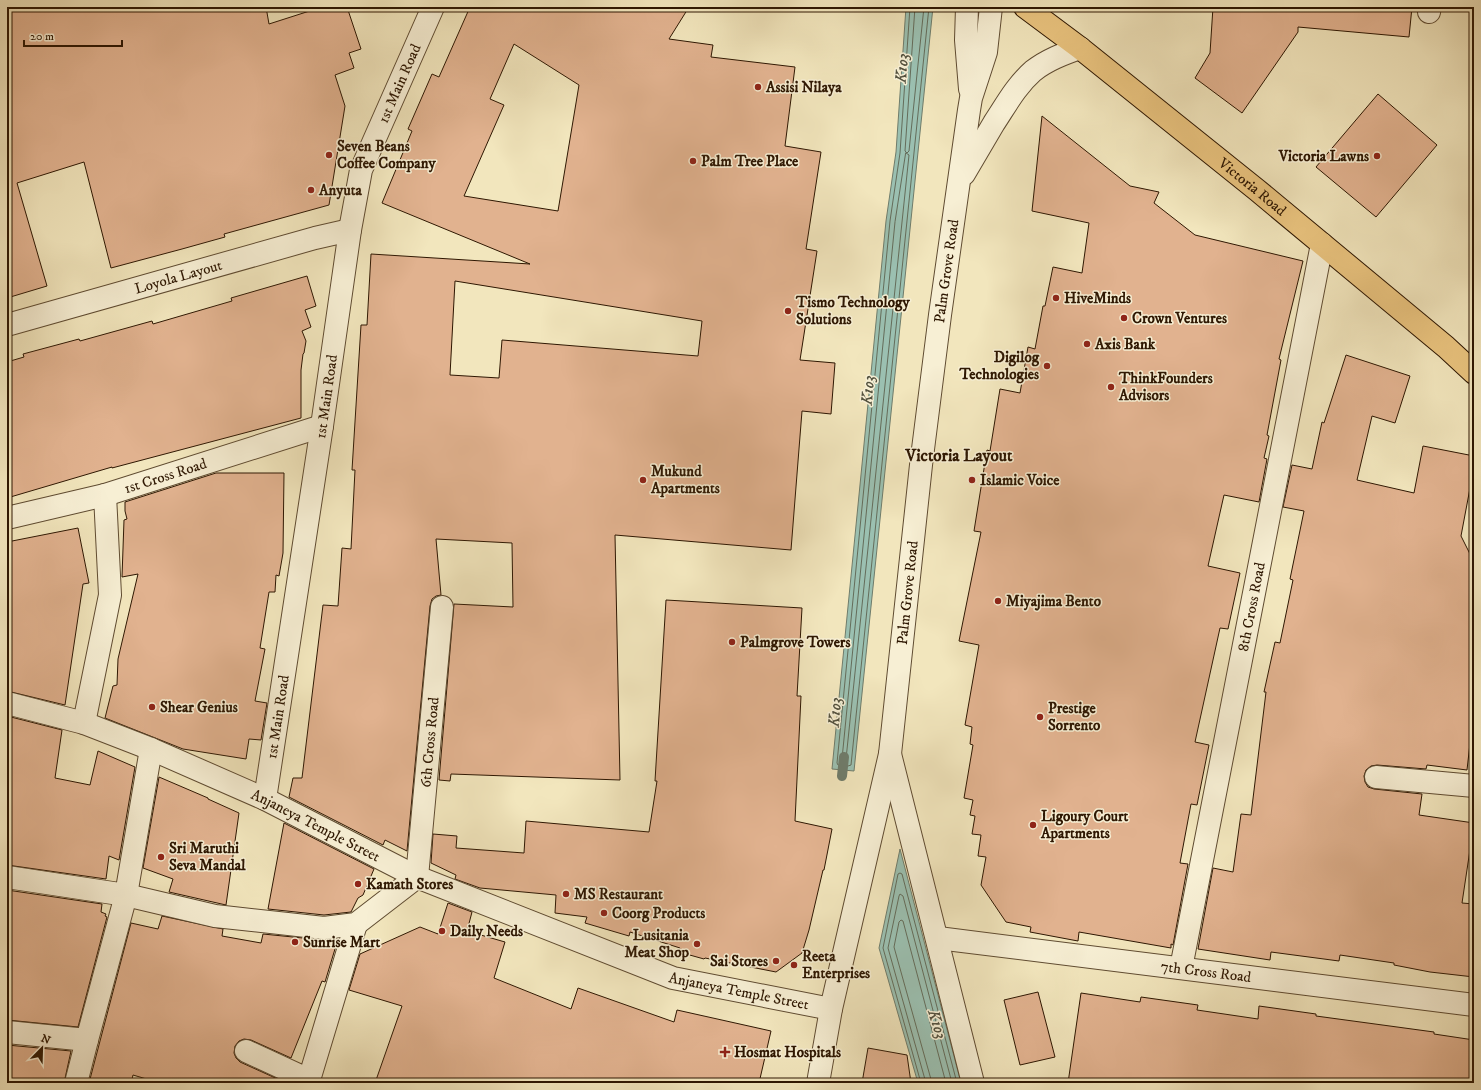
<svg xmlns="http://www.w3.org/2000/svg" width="1481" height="1090" viewBox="0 0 1481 1090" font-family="'IM FELL DW Pica',serif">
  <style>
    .water { fill: #9bc0b1; stroke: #6f7c6b }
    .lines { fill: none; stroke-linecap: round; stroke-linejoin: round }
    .shore { stroke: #646c5a; stroke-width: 1 }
    .stream { stroke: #6f7c6b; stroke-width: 10 }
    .building { fill: #e1b28f; stroke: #2e1702; fill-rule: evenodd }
    .minor-casing { stroke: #5f4b31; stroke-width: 24 }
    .tertiary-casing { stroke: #5f4b31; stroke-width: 24 }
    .primary-casing { stroke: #2e1702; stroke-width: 24 }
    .minor { stroke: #f7efd4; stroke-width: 22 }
    .tertiary { stroke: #f7efd4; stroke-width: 22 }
    .primary { stroke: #e9c37e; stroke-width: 22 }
    .poi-dot { fill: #8f2418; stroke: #f7efd4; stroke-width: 1.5 }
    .labels { text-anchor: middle; stroke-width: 3; stroke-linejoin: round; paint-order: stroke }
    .street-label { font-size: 15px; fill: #2e1702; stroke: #f7efd4 }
    .poi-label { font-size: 15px; font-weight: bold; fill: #2e1702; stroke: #f7efd4; text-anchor: start }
    .water-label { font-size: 16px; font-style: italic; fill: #54523f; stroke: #f7efd4 }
    .quarter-label { font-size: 17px; font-weight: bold; fill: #2e1702; stroke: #f7efd4 }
  </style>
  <rect width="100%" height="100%" fill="#f2e6bd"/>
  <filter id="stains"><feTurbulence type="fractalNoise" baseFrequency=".005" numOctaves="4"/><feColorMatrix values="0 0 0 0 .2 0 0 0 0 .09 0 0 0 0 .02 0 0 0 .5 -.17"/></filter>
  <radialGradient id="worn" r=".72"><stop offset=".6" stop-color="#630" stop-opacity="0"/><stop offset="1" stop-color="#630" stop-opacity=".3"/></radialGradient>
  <path class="water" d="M906,7H933L854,771L832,769L886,221L896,152Z
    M900,849L961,1083H918L879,948Z"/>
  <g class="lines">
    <path class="shore" d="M910,7L900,153L890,221L837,763L838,765L848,766L851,765L929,7
      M915,7L905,151L907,153L909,151L924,7
      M906,153L909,155L846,759L844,761L842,759L895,222Z
      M921,1083L883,948L898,874L900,873L902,874L957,1083
      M926,1083L888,948L899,896L900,894L903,896L952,1083
      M932,1083L894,947L899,922L901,920L903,921L946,1083"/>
    <path class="stream" d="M842,776L844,757"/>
  </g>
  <path class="building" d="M7,7H266L269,24L322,7H347L361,49L349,53L354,68L335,75L345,106L329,205L224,234L225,237L182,249L111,268L84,162L17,183L47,286L7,298Z
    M470,7H689L669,39L713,45L711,57L795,67L785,146L821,152L806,249L817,251L800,360L835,363L831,414L802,411L791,550L615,535L620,780L451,774L450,781L439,780L454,604L513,607L512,543L436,539L441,595L436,596L432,599L430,606L407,851L385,840L383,845L289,797L293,778H302L323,605L338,606L342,548L351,549L355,470H352L361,325H367L371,254L530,264L382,203L412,131L408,129L432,74L439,77ZM514,44L579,85L558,211L464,196L504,105L490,99ZM455,281L702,321L698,356L502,340L499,378L450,375Z
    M1213,7H1412L1409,37L1298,27V32L1242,113L1195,78L1210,53Z
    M1378,94L1437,145L1376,217L1316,167Z
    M1042,116L1130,186L1159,192L1154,203L1195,235L1303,261L1279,359L1281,360L1267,435L1269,436L1264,458L1267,459L1259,502L1224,495L1208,566L1240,573L1228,629L1220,628L1195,742L1209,745L1197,805L1191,804L1180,863L1188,864L1173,945L1171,944V948L1079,932L1078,941L1030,932L1031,927L1006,922L981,885L986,857L978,856L981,835L972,834L975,816L970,815L973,800L964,798L973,745L970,744L972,727L965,725L979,645L959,641L981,532L974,531L987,450L990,451L1000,389L1020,393L1028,347L1035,349L1043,306H1045L1053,267L1082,273L1089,223L1032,211Z
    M307,276L316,306L305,310L311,327L302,331L306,341L304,353L303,354L301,370V418L112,468V467L7,498V362L24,357L23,354L79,339L80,341L152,321L153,324L232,301L231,298Z
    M1346,355L1410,376L1395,423L1372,416L1357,480L1414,493L1423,446L1474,456V467L1461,536L1474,562V708L1467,770L1427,765L1426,769L1377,765L1371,766L1366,770L1364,776L1365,782L1368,787L1374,789L1422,794L1419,815L1474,823L1462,903L1474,904V977L1430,972L1394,965V963L1340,955L1339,961L1271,952L1270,960L1198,949L1213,868L1233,872L1241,814L1251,815L1266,692H1264L1275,642L1280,643L1293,580L1290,579L1304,511L1283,507L1292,465L1312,469L1322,422L1324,423Z
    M216,473H284L283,553L279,576L276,575L275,592H269L260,648L265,649L255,701L267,703L261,740L249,739L246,759L183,749L105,718L113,686L117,685L118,659L138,574L122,577L124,520L127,519L125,511V502Z
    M78,528L89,583L83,584L65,705L7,691V542Z
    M666,600L802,608L797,696H801L795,821L832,829L824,870H823L809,930L802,953L776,972L705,958L704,959L679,952L680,948L630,932L629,936L585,923L587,917L555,913L556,895L480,888L455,879L456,875L431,863L433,834L457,836L456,848L524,853L526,821L649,832L657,781H655Z
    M7,716L62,730L55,778L90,785L98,751L135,767L119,860L109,856L106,879L7,865Z
    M159,777L208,798V799L239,813L226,905L169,892L173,879L143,868Z
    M284,823L374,869L363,895L358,898L351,912L324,915L268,909Z
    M7,890L102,904L101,912L106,914L105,916L107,917L78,1027L7,1020Z
    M448,903L472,912L467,931L505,942L494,978L571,1009L578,988L674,1022L677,1010L771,1031L759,1083H375L402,1006L349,990L360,954L420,927L438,934Z
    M162,916L223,929L222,936L261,943L263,934L323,940L338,939L325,982L322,981L291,1058L251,1040L244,1039L239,1041L235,1046L234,1053L236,1058L240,1062L282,1081V1083H160L133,1075L131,1083H89L131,923L158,929Z
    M1038,992L1055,1057L1020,1065L1004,1000Z
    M1081,993L1140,1002L1141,997L1198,1005L1197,1010L1258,1019L1259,1006L1316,1014V1016L1434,1032V1034L1474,1040V1083H1068Z
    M7,1045L71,1051L64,1083H7Z
    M868,1048L907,1055L911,1083H862Z"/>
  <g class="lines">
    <defs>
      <g id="minor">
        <path d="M1429,12L1430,7"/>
        <path id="s1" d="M7,325L315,238L350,230"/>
        <path id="s2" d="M7,518L105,495L322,426"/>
        <path id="s3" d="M7,703L84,723L151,749L265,799L417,877L673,978L831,1009"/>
        <path d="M84,723L110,595L105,495"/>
        <path d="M890,754L973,1083"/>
        <path d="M1376,777L1474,786"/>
        <path id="s4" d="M265,799L322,426L350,230L361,170L433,7"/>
        <path id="s5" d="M7,877L126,895L215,916L324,928L356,924L417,877L442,607"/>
        <path id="s6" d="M938,938L1474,1005"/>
        <path id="s7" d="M1181,968L1322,244"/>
        <path d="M7,1032L87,1040L126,895L151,749"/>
        <path d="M246,1051L309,1080L356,924"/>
        <path d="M76,1083L87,1040"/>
      </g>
      <g id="tertiary">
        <path d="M967,7L966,40L970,89"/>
        <path d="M964,174C974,157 984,140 994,123C1006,105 1016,86 1033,71C1047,60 1063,54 1080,48"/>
        <path id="s8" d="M818,1083L831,1009L890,754L921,465L940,315L969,110L971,98L986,52L991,7"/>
      </g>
      <g id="primary">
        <path id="s9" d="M1025,7L1080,48L1257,190L1446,347L1474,373"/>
      </g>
    </defs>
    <use href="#minor" class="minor-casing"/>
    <use href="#tertiary" class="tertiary-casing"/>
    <use href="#primary" class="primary-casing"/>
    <use href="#minor" class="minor"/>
    <use href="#tertiary" class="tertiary"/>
    <use href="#primary" class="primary"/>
  </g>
  <g class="poi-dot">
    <circle cx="758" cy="87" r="4"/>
    <circle cx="329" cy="155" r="4"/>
    <circle cx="1377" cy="156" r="4"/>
    <circle cx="693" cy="161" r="4"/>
    <circle cx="311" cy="190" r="4"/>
    <circle cx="1056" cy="298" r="4"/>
    <circle cx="788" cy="311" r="4"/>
    <circle cx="1124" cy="318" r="4"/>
    <circle cx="1087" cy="344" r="4"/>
    <circle cx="1047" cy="366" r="4"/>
    <circle cx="1111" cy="387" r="4"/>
    <circle cx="643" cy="480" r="4"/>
    <circle cx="972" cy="480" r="4"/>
    <circle cx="998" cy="601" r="4"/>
    <circle cx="732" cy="642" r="4"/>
    <circle cx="152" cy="707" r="4"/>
    <circle cx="1040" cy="717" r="4"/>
    <circle cx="1033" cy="825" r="4"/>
    <circle cx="161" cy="857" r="4"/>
    <circle cx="358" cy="884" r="4"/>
    <circle cx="566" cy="894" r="4"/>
    <circle cx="604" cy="913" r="4"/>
    <circle cx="442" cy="931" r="4"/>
    <circle cx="295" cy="942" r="4"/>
    <circle cx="697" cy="944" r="4"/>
    <circle cx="776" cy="961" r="4"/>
    <circle cx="794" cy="965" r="4"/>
    <path d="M723 1046h4v4h4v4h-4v4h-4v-4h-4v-4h4z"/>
  </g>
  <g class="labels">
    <g class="street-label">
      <text dy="5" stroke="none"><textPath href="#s4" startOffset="731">1st Main Road</textPath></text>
      <text dy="5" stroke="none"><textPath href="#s9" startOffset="290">Victoria Road</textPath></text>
      <text dy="5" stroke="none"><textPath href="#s8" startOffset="823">Palm Grove Road</textPath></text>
      <text dy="5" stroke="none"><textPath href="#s1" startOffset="178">Loyola Layout</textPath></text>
      <text dy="5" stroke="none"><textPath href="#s4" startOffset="407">1st Main Road</textPath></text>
      <text dy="5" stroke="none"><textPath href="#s2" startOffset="164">1st Cross Road</textPath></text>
      <text dy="5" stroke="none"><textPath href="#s8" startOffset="499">Palm Grove Road</textPath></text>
      <text dy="5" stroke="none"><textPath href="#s7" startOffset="368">8th Cross Road</textPath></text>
      <text dy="5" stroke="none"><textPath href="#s4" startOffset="83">1st Main Road</textPath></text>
      <text dy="5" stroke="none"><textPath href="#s5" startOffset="566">6th Cross Road</textPath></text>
      <text dy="5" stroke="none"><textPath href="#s3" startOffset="333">Anjaneya Temple Street</textPath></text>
      <text dy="5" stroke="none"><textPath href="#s6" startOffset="270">7th Cross Road</textPath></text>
      <text dy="5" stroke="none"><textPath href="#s3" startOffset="789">Anjaneya Temple Street</textPath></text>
    </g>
    <g class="poi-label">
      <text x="766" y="92">Assisi Nilaya</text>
      <text x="337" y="151">Seven Beans<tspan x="337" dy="17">Coffee Company</tspan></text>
      <text x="1369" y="161" text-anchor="end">Victoria Lawns</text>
      <text x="701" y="166">Palm Tree Place</text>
      <text x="319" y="195">Anyuta</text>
      <text x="1064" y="303">HiveMinds</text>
      <text x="796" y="307">Tismo Technology<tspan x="796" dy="17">Solutions</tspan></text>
      <text x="1132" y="323">Crown Ventures</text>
      <text x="1095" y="349">Axis Bank</text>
      <text x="1039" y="362" text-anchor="end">Digilog<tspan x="1039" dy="17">Technologies</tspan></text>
      <text x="1119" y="383">ThinkFounders<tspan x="1119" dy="17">Advisors</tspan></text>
      <text x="651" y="476">Mukund<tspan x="651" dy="17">Apartments</tspan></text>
      <text x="980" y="485">Islamic Voice</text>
      <text x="1006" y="606">Miyajima Bento</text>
      <text x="740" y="647">Palmgrove Towers</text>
      <text x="160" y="712">Shear Genius</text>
      <text x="1048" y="713">Prestige<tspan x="1048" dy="17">Sorrento</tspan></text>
      <text x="1041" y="821">Ligoury Court<tspan x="1041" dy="17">Apartments</tspan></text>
      <text x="169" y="853">Sri Maruthi<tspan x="169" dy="17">Seva Mandal</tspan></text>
      <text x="366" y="889">Kamath Stores</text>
      <text x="574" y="899">MS Restaurant</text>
      <text x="612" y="918">Coorg Products</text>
      <text x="450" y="936">Daily Needs</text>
      <text x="689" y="940" text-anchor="end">Lusitania<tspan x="689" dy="17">Meat Shop</tspan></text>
      <text x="303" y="947">Sunrise Mart</text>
      <text x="802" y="961">Reeta<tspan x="802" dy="17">Enterprises</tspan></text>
      <text x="768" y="966" text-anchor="end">Sai Stores</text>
      <text x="734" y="1057">Hosmat Hospitals</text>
    </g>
    <g class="water-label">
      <text transform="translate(901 68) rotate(-84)" y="6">K103</text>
      <text transform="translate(867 390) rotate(-84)" y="6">K103</text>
      <text transform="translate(834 712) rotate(-84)" y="6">K103</text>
      <text transform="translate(938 1024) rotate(74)" y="6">K103</text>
    </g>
    <g class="quarter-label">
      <text x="959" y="461">Victoria Layout</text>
    </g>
  </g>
  <rect width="1481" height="1090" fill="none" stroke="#f2e6bd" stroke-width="24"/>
  <rect x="8" y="8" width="1465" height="1074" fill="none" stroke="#2e1702" stroke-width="2"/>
  <rect x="12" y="12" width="1457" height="1066" fill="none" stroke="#2e1702"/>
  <g transform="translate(42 1048) rotate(23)" stroke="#f7efd4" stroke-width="3" paint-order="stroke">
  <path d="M0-3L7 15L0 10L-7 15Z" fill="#2e1702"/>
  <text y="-6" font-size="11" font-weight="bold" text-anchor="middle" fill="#2e1702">N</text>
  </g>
  <path d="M24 40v6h98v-6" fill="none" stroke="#2e1702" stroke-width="2"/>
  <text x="30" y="40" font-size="12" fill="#2e1702" stroke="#f7efd4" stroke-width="3" paint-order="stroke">20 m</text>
  <rect width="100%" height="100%" filter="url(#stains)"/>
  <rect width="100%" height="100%" fill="url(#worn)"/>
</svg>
